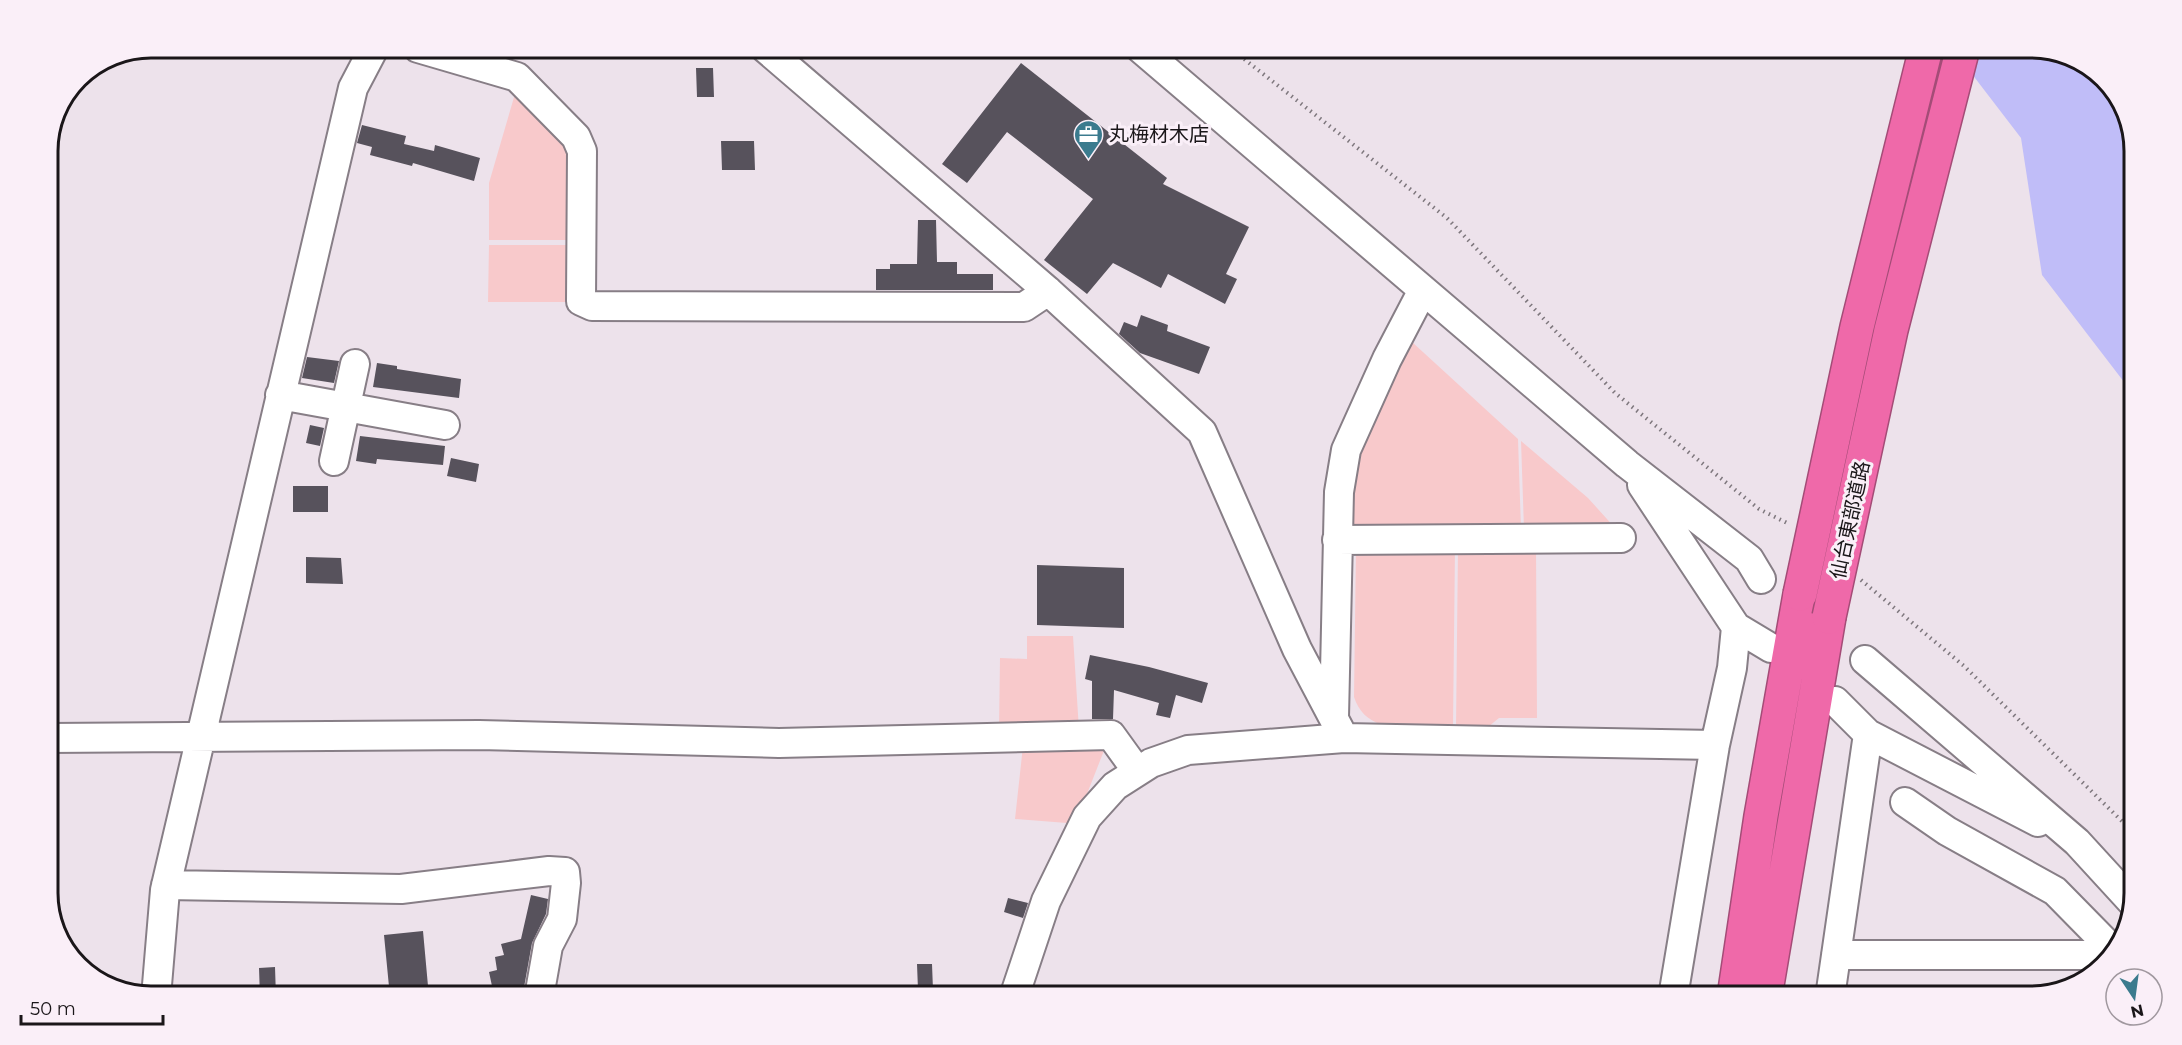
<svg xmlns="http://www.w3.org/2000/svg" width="2182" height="1045" viewBox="0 0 2182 1045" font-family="Montserrat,'Noto Sans JP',sans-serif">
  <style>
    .green { fill: #f8c9cb }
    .water { fill: #c0bdf8 }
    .building { fill: #57525c }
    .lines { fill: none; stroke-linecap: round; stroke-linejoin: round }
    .minor-casing { stroke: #877e86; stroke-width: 32 }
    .highway-casing { stroke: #a44c77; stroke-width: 36 }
    .path { stroke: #7e777d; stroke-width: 4; stroke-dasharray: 1.5 4.5; stroke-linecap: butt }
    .minor { stroke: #fff; stroke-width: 28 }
    .highway { stroke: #ef69a9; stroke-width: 33 }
    .highway-bridge-casing { stroke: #a44c77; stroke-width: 36; stroke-linecap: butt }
    .highway-bridge { stroke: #ef69a9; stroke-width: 33 }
    .labels { text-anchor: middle; stroke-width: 6; stroke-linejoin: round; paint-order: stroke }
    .poi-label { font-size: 20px; fill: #1a1619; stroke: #faeff8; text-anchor: start }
    .street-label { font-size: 20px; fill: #1a1619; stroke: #faeff8 }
    .rim { fill: none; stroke: #1a1619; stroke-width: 3 }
  </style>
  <rect width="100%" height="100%" fill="#ede2eb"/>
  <path class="green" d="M517,87L569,137L576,240H489V183Z
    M489,245H576V302H488Z
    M1412,342L1518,439L1521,529L1347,526L1358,454Z
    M1521,441L1588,498L1616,529H1524Z
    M1356,548H1455L1453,726L1382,725C1367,719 1359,712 1354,697Z
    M1458,548H1536L1537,718H1499L1488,727H1456Z
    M1027,636H1073L1079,730L999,731L1000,658L1027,659Z
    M1023,746L1105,748L1085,799L1067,823L1015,819Z"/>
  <path class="water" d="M1952,48H2031L2071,56L2116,94L2134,145V395L2042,275L2021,138Z"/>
  <path class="building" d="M1021,63L1167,178L1163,184L1249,227L1226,274L1237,279L1225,304L1168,274L1161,288L1113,263L1087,294L1044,260L1093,199L1007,132L967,183L942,164Z
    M696,68H713L714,97H697Z
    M362,125L406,136L404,144L434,151L435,145L480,158L474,181L413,163L412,166L370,155L372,147L357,143Z
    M721,141H754L755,170H722Z
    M918,220H936L937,262H957V274H993V290H876V269H890V264H917Z
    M1141,315L1168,325L1167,331L1210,347L1199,374L1140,353L1119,334L1124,322L1137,327Z
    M307,357L339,361L334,383L302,378Z
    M377,363L397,366V369L461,379L459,398L373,387Z
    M310,425L324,428L320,446L306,443Z
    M360,436L445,446L443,465L377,459L376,464L356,461Z
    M451,458L479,464L476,482L447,476Z
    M293,486H328V512H293Z
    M306,557L341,558L343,584L306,583Z
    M1037,565L1124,568V628L1037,625Z
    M1090,655L1149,667L1208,683L1202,703L1176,695L1170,718L1156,715L1159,703L1114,690L1113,719H1092V681L1085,679Z
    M531,895L548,899L546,914L532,943L523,993L492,986L489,972L497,970L495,957L504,955L501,944L521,939Z
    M1008,898L1028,903L1023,918L1004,912Z
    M423,931L429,997H390L384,935Z
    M917,964H932L933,990H918Z
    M275,967L276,997H260L259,968Z"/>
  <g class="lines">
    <defs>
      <path id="minor" d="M418,48L517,77L576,137L582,151L581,301L592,306L1024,307L1048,291
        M765,48L1048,291L1202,432L1297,649L1344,738
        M1140,48L1627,464L1749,559L1761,579
        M280,395L445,425
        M334,461L355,364
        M1642,485L1736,627L1771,648
        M1337,540L1621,538
        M1865,660L2077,842L2132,902
        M1835,701L1868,734L2038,822
        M1334,717L1339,492L1346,450L1387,359L1423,290
        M48,738L479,735L779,743L1111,735L1137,771
        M1905,802L1947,831L2055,891L2113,950
        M166,885L401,889L549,871L565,872L566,883L562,919L548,946L539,997
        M1836,955H2109
        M156,997L165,890L353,88L374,48
        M1014,997L1046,901L1087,817L1115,786L1151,763L1188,750L1344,738L1715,745
        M1673,997L1715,745L1732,668L1736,627
        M1830,997L1868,734"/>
      <path id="highway" d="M1734,997L1761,816L1800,594
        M1765,997L1829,617"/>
    </defs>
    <use href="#minor" class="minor-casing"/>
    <use href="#highway" class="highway-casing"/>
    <path class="path" d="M1230,48L1447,218L1615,393L1759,509L1789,524
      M1861,580L1964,666L2134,833"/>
    <use href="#minor" class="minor"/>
    <use href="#highway" class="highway"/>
    <defs>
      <path id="highway-bridge" d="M1800,594L1857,327L1926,48
        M1829,617L1891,330L1963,48"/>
    </defs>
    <use href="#highway-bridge" class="highway-bridge-casing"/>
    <use href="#highway-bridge" class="highway-bridge"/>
  </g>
  <defs>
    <symbol id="office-pin" viewBox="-11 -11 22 30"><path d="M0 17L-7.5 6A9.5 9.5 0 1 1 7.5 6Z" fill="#3b7b8e" stroke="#faeff8"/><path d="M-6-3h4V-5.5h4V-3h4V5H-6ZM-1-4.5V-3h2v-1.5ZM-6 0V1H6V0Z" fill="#fff"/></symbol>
  </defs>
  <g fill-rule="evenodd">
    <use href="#office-pin" x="1072" y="118" width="33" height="45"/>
  </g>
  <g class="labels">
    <g class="poi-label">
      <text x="1109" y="141">丸梅材木店</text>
    </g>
    <g class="street-label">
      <text transform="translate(1850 520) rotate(-78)" y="7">仙台東部道路</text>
    </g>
  </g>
  <path d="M0 0H2182V1045H0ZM151 58H2031A93 93 0 0 1 2124 151V893A93 93 0 0 1 2031 986H151A93 93 0 0 1 58 893V151A93 93 0 0 1 151 58Z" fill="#faeff8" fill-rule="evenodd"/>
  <path class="rim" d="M151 58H2031A93 93 0 0 1 2124 151V893A93 93 0 0 1 2031 986H151A93 93 0 0 1 58 893V151A93 93 0 0 1 151 58Z"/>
  <g transform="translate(2134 997) rotate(167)"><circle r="28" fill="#faeff8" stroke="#a0989f" stroke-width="1.5"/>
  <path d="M0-4.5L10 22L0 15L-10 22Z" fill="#3b7b8e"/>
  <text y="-9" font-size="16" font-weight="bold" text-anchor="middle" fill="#1a1619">N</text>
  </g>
  <path d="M21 1015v9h142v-9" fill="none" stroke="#1a1619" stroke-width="3"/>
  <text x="30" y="1015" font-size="18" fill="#1a1619" stroke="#faeff8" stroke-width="4.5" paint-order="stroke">50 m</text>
</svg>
